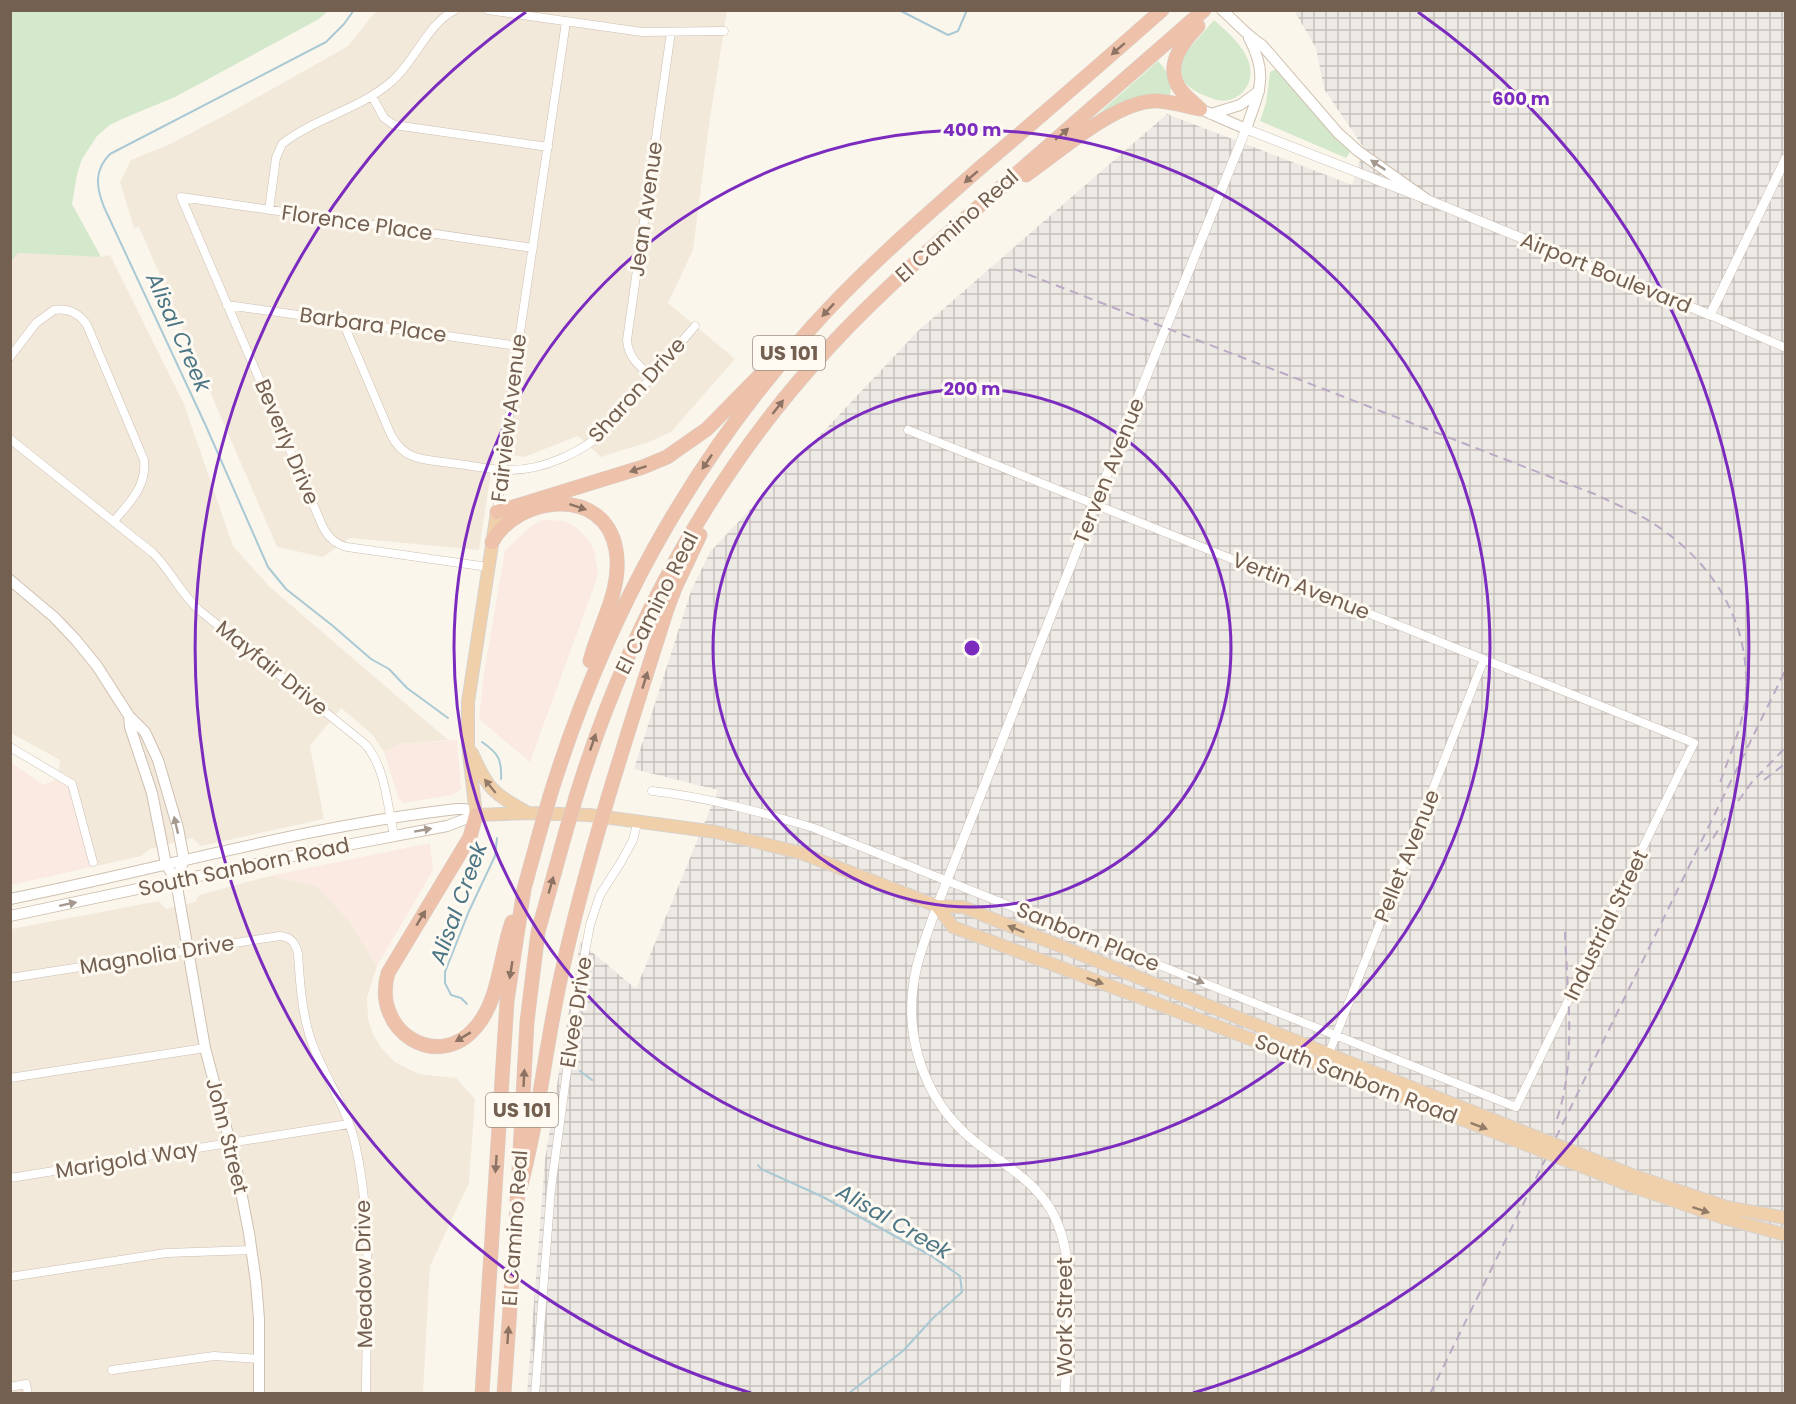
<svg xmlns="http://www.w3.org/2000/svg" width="1796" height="1404" viewBox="0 0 1796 1404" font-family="Poppins,sans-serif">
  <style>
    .residential { fill: #f2e9db }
    .commercial { fill: #faeae1 }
    .industrial { fill: url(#industrial-grid) }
    .green { fill: #d4e8cb }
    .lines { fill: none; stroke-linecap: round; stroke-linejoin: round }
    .stream { stroke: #a9c9d4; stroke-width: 2 }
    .minor-casing { stroke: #ccbfb2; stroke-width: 9 }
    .tertiary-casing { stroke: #ccbfb2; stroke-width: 10 }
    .secondary-casing { stroke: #cfc0b0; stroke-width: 12 }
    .trunk-casing { stroke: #d8d2ce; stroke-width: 14 }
    .motorway-casing { stroke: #d8d2ce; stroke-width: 15 }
    .minor { stroke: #fff; stroke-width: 8 }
    .tertiary { stroke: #fff; stroke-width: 9 }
    .secondary { stroke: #fff; stroke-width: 10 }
    .trunk { stroke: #f0d0ab; stroke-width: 12 }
    .motorway { stroke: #eec1aa; stroke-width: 14 }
    .rail { stroke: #bbaac5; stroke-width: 2; stroke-dasharray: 9 6; stroke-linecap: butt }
    .trunk-bridge-casing { stroke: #d8d2ce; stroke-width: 14; stroke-linecap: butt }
    .motorway-bridge-casing { stroke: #d8d2ce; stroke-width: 15; stroke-linecap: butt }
    .trunk-bridge { stroke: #f0d0ab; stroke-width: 12 }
    .motorway-bridge { stroke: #eec1aa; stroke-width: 14 }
    .oneway { fill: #8c7363 }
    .oneway2 { fill: #a5988e }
    .oneway3 { fill: #937c68 }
    .ring { fill: none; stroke: #7b2cbf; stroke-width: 3 }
    .labels { text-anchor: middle; stroke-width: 6; stroke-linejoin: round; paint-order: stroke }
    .shield { fill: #fefaf2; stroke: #9d8e81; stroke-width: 1.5 }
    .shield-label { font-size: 20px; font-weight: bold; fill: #746051 }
    .street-label { font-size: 21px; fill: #746051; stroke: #fefaf2 }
    .water-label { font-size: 22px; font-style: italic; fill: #4c7685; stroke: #fefaf2 }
    .centre { fill: #7b2cbf; stroke: #fefaf2; stroke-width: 3 }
    .ring-label { font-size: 18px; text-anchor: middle; font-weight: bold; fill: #7b2cbf; stroke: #fefaf2; stroke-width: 6; stroke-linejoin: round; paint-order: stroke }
  </style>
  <defs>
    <pattern id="industrial-grid" width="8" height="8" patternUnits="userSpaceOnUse" patternTransform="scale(1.5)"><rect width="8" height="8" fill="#ede9e4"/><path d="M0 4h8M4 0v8" fill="none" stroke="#c5c0bb"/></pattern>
  </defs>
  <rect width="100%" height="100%" fill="#fbf6ec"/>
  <path class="residential" d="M376,11H727L709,125L693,250L668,303L735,359L671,432L649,442L601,457L578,436L524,457L494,453L479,550L350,538L323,557L277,547L139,227L134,228L120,182L131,160L170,144L233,111L348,46Z
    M17,253L101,257L110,255L184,404L233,546L270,587L448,740L400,744L384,752L372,734L341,708L310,746L324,819L201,846L192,838L150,849L141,856L92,867L70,791L58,778L60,760L11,733L10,261Z
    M270,876L316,886L347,918L377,966L367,997L368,1019L374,1036L382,1049L395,1062L419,1074L456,1078L475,1099L469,1183L430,1266L423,1393L11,1394V929L159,901L166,909L195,902L199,895Z"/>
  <path class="commercial" d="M543,520L565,521L577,528L587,538L594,550L598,572L596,581L530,762L479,719L484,673L505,551L531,526Z
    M457,740L461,789L452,795L403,803L399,799L384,752L399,744Z
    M10,762L44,785L58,778L70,791L92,867L11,885Z
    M430,843L433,870L377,966L347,918L316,886L270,876Z"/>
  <path class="industrial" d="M1298,11H1785V1393L527,1394L545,1160L580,942L636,989L718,790L634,769L691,591L710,552L918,331L1167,114L1352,185L1364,148L1324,89L1316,48L1295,12Z"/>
  <path class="green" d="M11,10H328V11L319,19L175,97L122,119L110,125L97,136L82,159L77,174L72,204L101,257L18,253L11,261Z
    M1214,20C1231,35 1257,57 1249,82C1246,91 1238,98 1229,100C1221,102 1213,99 1206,96C1188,89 1176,79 1181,58Z
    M1158,61C1168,72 1173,81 1170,95H1146L1100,118L1097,115Z
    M1276,69L1350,152L1346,158L1260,121L1266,103L1270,72Z"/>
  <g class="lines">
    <path class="stream" d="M354,10L344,24L326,42L110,154C94,170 96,187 104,207L205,424L268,567L286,589L333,626L371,659L389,669L407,688L448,718
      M899,10L948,35L958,31L967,10
      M482,742C498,753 502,759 501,779
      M467,1004L461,998L451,995L445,983V972L469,911L495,856L497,838
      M580,1071L592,1080
      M758,1165L761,1169L821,1196L930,1255L960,1276L962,1292L933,1318L904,1350L848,1394"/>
    <defs>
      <path id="minor" d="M488,10L642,32L724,31
        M372,96L384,118L394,125L548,147
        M181,197L322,525C327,536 334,544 347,547L488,567
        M181,197L533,248
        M269,210L276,158L282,144C313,119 360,109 391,82C414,63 428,23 455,10
        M227,305L518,346
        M1710,315L1786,348
        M342,320L391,435C405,461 423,459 450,463C470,465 490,470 510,470C544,470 583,452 607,429L695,326
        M10,357L36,323L54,310C68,308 79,313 87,325L144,460C147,486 130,502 114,521
        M652,377C639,366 628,357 627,340L671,32
        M10,439L153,553C171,571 181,594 199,610L365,744C386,768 387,805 394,835
        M497,512L518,346L566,22
        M10,747L72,784L93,862
        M652,791C707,797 760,812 814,828L1516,1107L1694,743L908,430
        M10,978L280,936C291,937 296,943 298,954C300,984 302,1019 314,1048C326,1079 346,1107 354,1139C374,1222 366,1309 366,1394
        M1329,1053L1484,659
        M10,1078L205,1048
        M10,1178L349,1124
        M10,1277L166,1253L252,1250
        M112,1370L214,1356L260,1359
        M10,1387L26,1384L28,1394
        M535,1394L551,1189L577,996L590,925L600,895L621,862L633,840L638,820"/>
      <path id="tertiary" d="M1065,1394C1067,1337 1080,1260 1051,1210C1032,1178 1002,1164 974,1141C922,1099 901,1031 917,966C922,946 930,925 937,906L1095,504L1246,129L1426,199L1710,315L1786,158"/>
      <path id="secondary" d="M1222,10C1236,22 1246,35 1262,45L1338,133L1358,151L1426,199
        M1200,109L1246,129C1259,91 1269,76 1249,38
        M1211,114L1240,105L1259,91
        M10,580L54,617L75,639L97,666L129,716L145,732L158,760L178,828L184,860L176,881
        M129,716L130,727L152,793L166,864L176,881L205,1048L235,1161L249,1233L256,1282L259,1319V1394
        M10,899C159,869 306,826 457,809H465L476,815
        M10,916L326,849L447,826L476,815"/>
      <path id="trunk" d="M497,512L468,702V745L476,815L529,813L589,815L716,832L801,853L937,906L963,907L1408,1086
        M472,753C488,790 493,793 528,813
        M937,906L953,927L1405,1097
        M1726,1207L1786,1218
        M1724,1218L1786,1235"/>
      <path id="motorway" d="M1198,26C1182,43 1164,66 1180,89C1185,96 1193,102 1200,109
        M1026,175C1058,153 1119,98 1158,101C1172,102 1186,106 1200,109
        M497,512L643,467L667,457L707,429L768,367
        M492,542C518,495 605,485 616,550C623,589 599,625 590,661
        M550,796C605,618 687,467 811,328C863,270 922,219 981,167C1042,115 1102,63 1162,10
        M576,797C627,630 712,472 832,344C886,286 946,235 1006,183C1072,125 1138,68 1204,10
        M476,815L470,837L388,973C371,1031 438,1073 476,1027C500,999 500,955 512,922
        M519,1170L527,1022L538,932L566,831
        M517,1199C539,1123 545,1044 563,967C590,846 630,727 667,609L675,588L700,535
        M482,1394L507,1001L524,889L540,831
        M504,1394L518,1192"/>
    </defs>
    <use href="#minor" class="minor-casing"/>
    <use href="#tertiary" class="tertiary-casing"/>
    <use href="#secondary" class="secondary-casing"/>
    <use href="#trunk" class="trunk-casing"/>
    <use href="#motorway" class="motorway-casing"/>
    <use href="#minor" class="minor"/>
    <use href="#tertiary" class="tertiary"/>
    <use href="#secondary" class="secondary"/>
    <use href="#trunk" class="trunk"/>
    <use href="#motorway" class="motorway"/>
    <path class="rail" d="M1014,269L1597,495C1614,504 1634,511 1651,522C1710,559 1749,618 1746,690C1745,722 1730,753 1720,783
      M1764,780L1786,763
      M1705,851L1725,819L1752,782L1786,747
      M1557,1119C1577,1059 1567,994 1565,932
      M1430,1394L1786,669"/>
    <defs>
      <path id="trunk-bridge" d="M1408,1086L1637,1177L1726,1207
        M1405,1097L1634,1187L1724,1218"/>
      <path id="motorway-bridge" d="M540,831L550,796
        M566,831L576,797"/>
    </defs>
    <use href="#trunk-bridge" class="trunk-bridge-casing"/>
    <use href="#motorway-bridge" class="motorway-bridge-casing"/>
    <use href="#trunk-bridge" class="trunk-bridge"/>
    <use href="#motorway-bridge" class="motorway-bridge"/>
  </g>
  <defs><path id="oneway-solid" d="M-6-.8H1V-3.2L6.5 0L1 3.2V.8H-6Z" transform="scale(1.5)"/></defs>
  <g class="oneway">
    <use href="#oneway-solid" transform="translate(1118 49) rotate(139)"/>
    <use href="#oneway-solid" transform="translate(1062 134) rotate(-41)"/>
    <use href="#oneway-solid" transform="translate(971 177) rotate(139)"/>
    <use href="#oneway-solid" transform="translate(828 310) rotate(133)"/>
    <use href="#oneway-solid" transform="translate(778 407) rotate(-52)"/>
    <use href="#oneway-solid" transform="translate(707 462) rotate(124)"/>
    <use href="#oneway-solid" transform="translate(638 469) rotate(161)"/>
    <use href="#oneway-solid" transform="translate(578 507) rotate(18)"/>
    <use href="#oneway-solid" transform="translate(645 680) rotate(-73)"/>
    <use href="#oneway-solid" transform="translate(593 742) rotate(-71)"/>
    <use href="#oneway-solid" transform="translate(551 885) rotate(-74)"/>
    <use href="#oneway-solid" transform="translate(421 918) rotate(-59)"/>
    <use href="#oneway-solid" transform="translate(511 970) rotate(99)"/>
    <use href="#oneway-solid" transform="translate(463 1037) rotate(149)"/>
    <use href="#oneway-solid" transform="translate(524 1078) rotate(-87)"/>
    <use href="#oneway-solid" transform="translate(496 1164) rotate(94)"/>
    <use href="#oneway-solid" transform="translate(508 1335) rotate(-86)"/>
  </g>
  <g class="oneway2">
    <use href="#oneway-solid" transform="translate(1378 165) rotate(-146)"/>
    <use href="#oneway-solid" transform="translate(176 825) rotate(-103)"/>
    <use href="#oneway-solid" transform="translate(423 830) rotate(-10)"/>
    <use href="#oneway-solid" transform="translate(68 904) rotate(-12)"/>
    <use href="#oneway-solid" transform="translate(1196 980) rotate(22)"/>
  </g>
  <g class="oneway3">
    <use href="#oneway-solid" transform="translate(490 786) rotate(-129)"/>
    <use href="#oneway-solid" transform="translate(1016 929) rotate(-158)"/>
    <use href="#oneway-solid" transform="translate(1095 981) rotate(20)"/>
    <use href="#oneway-solid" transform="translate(1479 1126) rotate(21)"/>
    <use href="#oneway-solid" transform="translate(1701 1210) rotate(18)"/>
  </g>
  <g class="ring">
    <circle cx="972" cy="648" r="259"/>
    <circle cx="972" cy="648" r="518"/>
    <path d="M751 1393A777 777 0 0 1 526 12M1418 12A777 777 0 0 1 1193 1393"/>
  </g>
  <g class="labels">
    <g class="shield">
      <rect x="753" y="336" width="72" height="34" rx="4.5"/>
      <rect x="486" y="1093" width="72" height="34" rx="4.5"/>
    </g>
    <g class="shield-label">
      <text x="789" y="360">US 101</text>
      <text x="522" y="1117">US 101</text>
    </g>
    <g class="street-label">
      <text transform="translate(646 209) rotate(-82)" y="7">Jean Avenue</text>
      <text transform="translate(357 223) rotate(8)" y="7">Florence Place</text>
      <text transform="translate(957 226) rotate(-42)" y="7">El Camino Real</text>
      <text transform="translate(1606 273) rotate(22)" y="7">Airport Boulevard</text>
      <text transform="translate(373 325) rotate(8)" y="7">Barbara Place</text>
      <text transform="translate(637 390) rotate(-48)" y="7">Sharon Drive</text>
      <text transform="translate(509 418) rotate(-83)" y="7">Fairview Avenue</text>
      <text transform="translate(287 442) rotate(67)" y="7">Beverly Drive</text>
      <text transform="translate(1109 471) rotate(-68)" y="7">Terven Avenue</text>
      <text transform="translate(1301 586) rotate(22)" y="7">Vertin Avenue</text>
      <text transform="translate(657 603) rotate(-63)" y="7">El Camino Real</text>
      <text transform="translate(272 668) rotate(39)" y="7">Mayfair Drive</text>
      <text transform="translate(1407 856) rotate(-68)" y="7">Pellet Avenue</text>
      <text transform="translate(244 867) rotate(-12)" y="7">South Sanborn Road</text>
      <text transform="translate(1606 925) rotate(-64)" y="7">Industrial Street</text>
      <text transform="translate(1088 937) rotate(22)" y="7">Sanborn Place</text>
      <text transform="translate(157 955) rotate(-9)" y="7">Magnolia Drive</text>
      <text transform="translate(576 1012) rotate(-81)" y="7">Elvee Drive</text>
      <text transform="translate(1356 1079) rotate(21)" y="7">South Sanborn Road</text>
      <text transform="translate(227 1136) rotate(76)" y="7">John Street</text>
      <text transform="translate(127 1160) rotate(-9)" y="7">Marigold Way</text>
      <text transform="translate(515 1228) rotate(-86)" y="7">El Camino Real</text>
      <text transform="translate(364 1274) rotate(-91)" y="7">Meadow Drive</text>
      <text transform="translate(1065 1317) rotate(-90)" y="7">Work Street</text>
    </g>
    <g class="water-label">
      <text transform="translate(179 332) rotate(66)" y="8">Alisal Creek</text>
      <text transform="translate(458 903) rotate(-70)" y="8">Alisal Creek</text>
      <text transform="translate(894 1221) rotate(30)" y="8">Alisal Creek</text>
    </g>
  </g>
  <circle cx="972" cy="648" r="9" class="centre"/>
  <g class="ring-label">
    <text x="1521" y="105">600 m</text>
    <text x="972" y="136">400 m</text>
    <text x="972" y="395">200 m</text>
  </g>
  <rect width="1796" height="1404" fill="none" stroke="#746051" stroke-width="24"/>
</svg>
